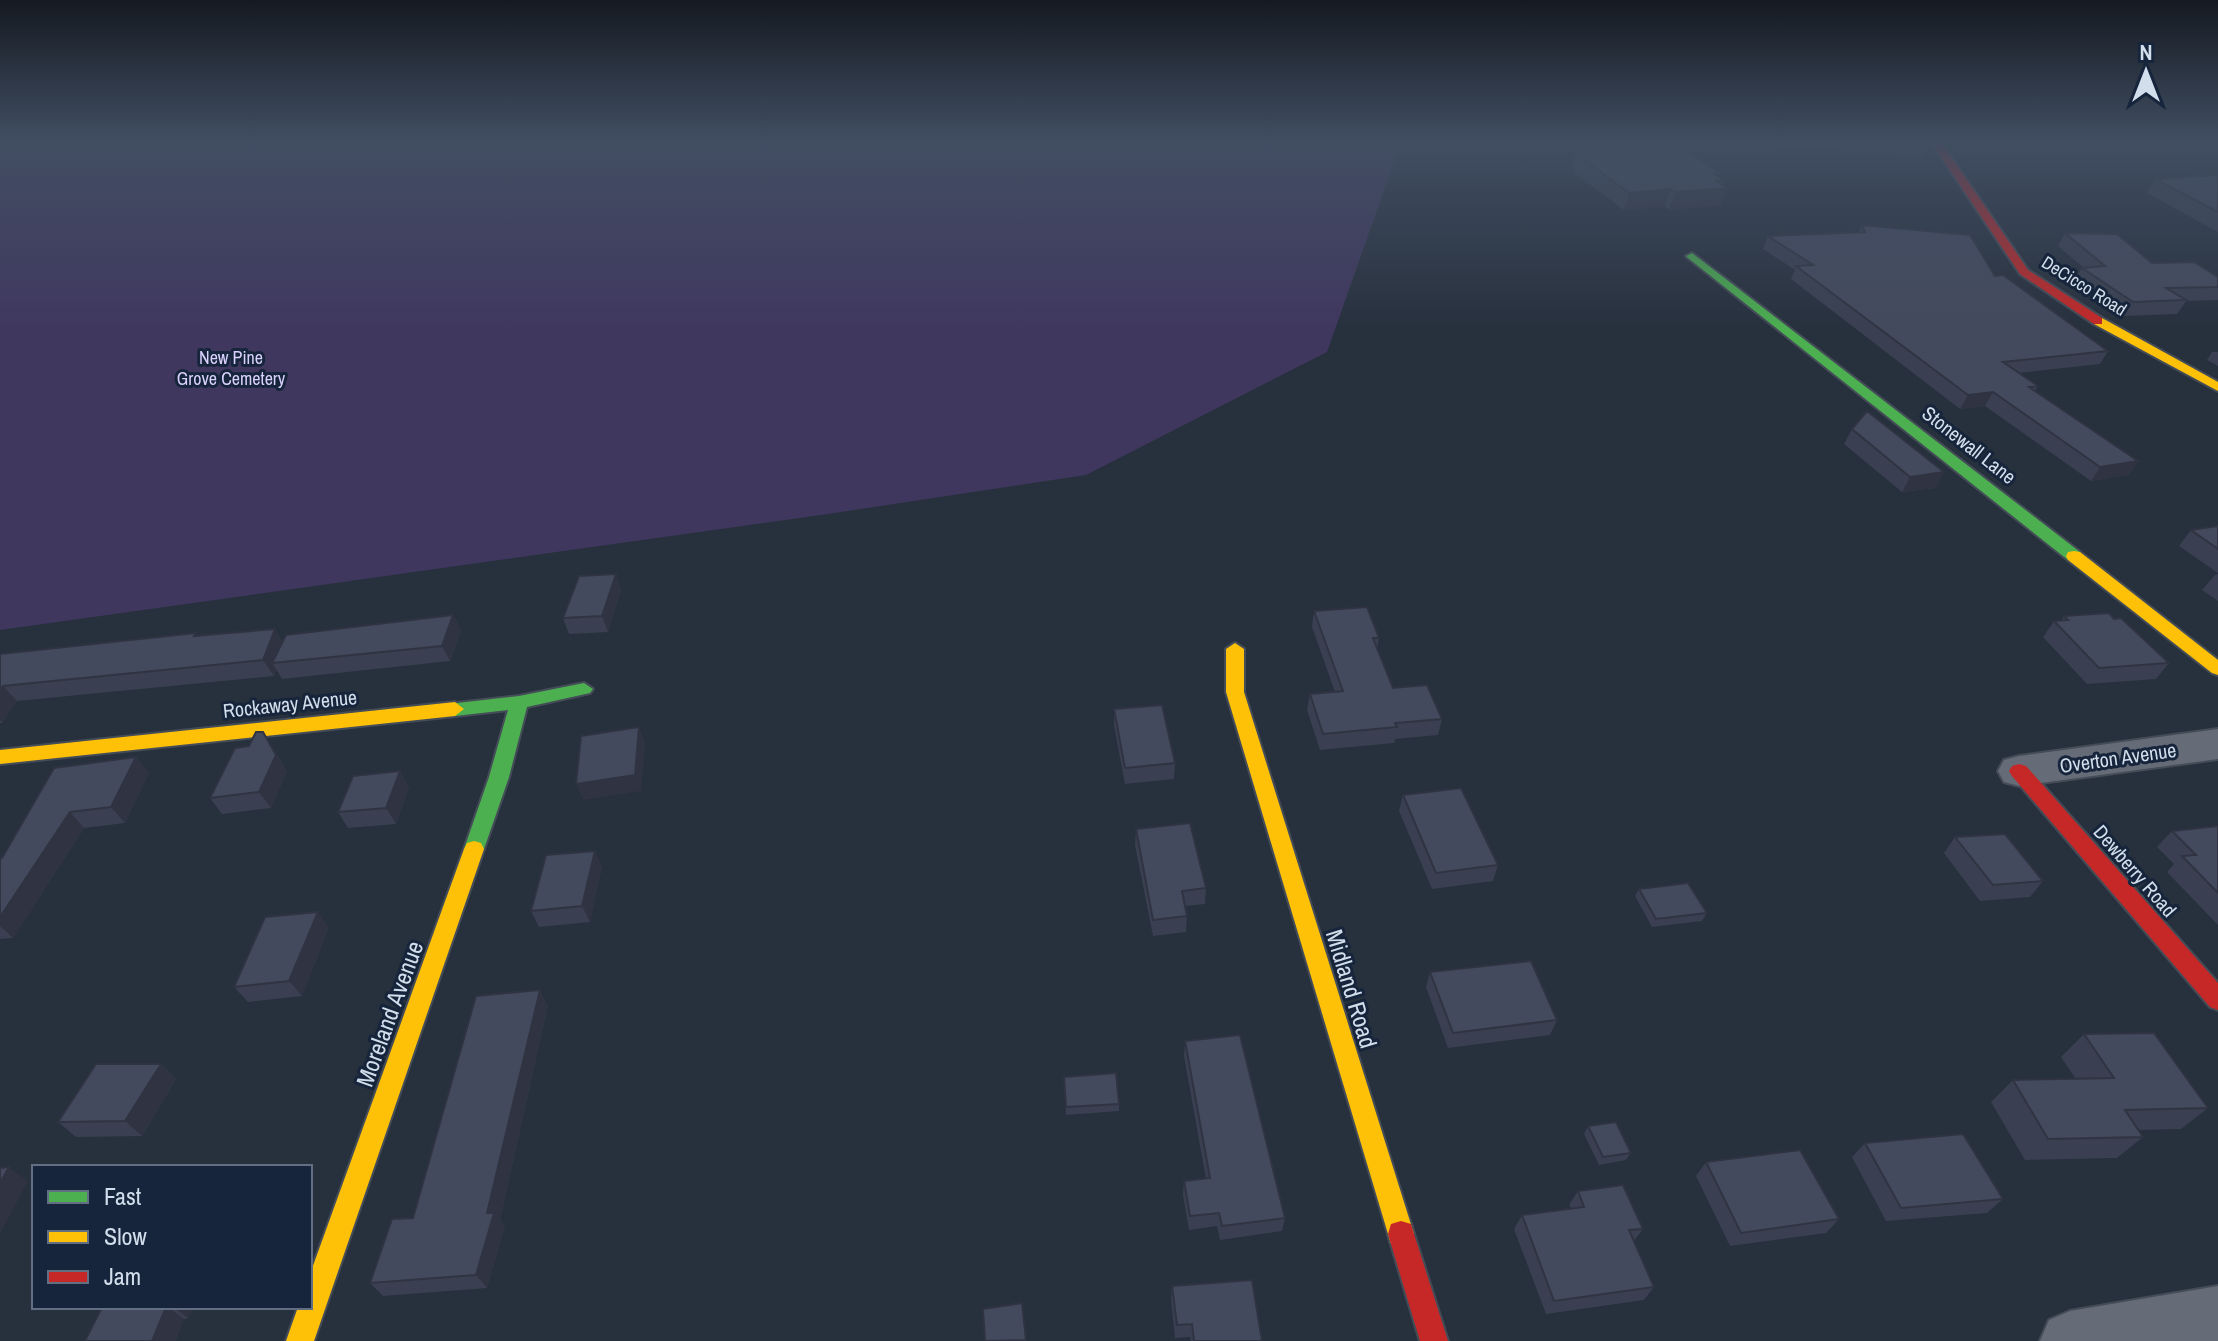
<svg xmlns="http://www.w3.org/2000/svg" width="2218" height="1341" viewBox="0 0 2218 1341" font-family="'Archivo Narrow',sans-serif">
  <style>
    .green { fill: #40375f }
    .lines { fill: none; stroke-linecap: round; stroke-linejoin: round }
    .street-casing { stroke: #444c57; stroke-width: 4 }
    .fast-casing { stroke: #444c57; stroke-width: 4 }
    .slow-casing { stroke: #444c57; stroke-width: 4 }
    .jam-casing { stroke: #444c57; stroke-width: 4 }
    .street { fill: #666c77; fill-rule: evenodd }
    .fast { fill: #4caf50; fill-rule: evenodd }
    .slow { fill: #ffc107; fill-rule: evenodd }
    .jam { fill: #c62828; fill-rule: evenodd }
    .wall { fill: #3a4051 }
    .shaded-wall { fill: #303442 }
    .building { fill: #444a5e; stroke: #303442; stroke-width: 2 }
    .labels { text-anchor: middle; stroke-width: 6; stroke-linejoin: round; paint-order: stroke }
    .far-street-label { font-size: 18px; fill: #d3deec; stroke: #16253b }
    .far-park-label { font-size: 18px; fill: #dad1fd; stroke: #16253b }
    .street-label { font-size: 20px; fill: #d3deec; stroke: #16253b }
    .near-street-label { font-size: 24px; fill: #d3deec; stroke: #16253b }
  </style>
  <rect width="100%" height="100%" fill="#27303d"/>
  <path class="green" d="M0,142H1401L1327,352L1086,475L821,515L0,630Z"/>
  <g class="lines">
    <defs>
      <path id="street" d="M2218,729V759L2019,786L2004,782L1998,771L2004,760L2019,756Z
        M2218,1286V1341H2040L2049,1320L2070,1311Z"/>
      <path id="fast" d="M1692,253L2080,552L2082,556L2080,560H2068L1688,258L1686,256Z
        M584,683L593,689L590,693L527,707L509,777L484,849L481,855L474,857L467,855L464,849L489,777L508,710L455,716L446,709L448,704L519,696Z"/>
      <path id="slow" d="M2094,318H2102L2218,382V391L2094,324Z
        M2074,551L2080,552L2218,660V675L2212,673L2068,560L2066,556L2068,552Z
        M1235,643L1244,649V692L1414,1234L1411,1244L1401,1247L1391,1244L1388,1234L1226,692V649Z
        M455,702L464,709L455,716L0,764V750Z
        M474,841L481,843L484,849L314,1341H286L298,1307H310V1274L464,849L467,843Z"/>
      <path id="jam" d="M1931,142H1941L2028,270L2102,318V324H2094L2020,274Z
        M2019,764L2026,766L2218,983V1010L2210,1007L2012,776L2009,771L2012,766Z
        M1401,1221L1411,1224L1414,1234L1448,1341H1420L1388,1234L1391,1224Z"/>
    </defs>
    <use href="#street" class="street-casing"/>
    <use href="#fast" class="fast-casing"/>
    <use href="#slow" class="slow-casing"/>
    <use href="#jam" class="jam-casing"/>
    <use href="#street" class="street"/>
    <use href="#fast" class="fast"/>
    <use href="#slow" class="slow"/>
    <use href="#jam" class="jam"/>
  </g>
  <path class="wall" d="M1754,142H1929L1922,157L1755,143Z
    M1578,146L1720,173L1719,177L1724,180L1721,205L1669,210L1665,206L1624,210L1574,173L1575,168L1572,166Z
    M2218,175V232L2147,193L2155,179Z
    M1862,225L1995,276L2108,351L2100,364L2019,373L2038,386L2035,391L2138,461L2129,475L2091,481L1985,406L1960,409L1791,279L1795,270L1763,249L1768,236L1859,232Z
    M2065,233L2152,263L2218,277V300L2186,301L2177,314L2125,316L2074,281L2082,268H2084L2058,246Z
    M2212,352H2218V366L2207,360Z
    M1852,429L1936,488L1902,492L1844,444Z
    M2218,526V573L2179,546L2191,530Z
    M616,574L621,590L608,632L569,634L563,618Z
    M2218,574V601L2202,590L2215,575Z
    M1314,611L1379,638L1377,649L1393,688L1442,719L1438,735L1395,739L1394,743L1320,750L1307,710L1310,694L1335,692L1312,627Z
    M453,615L461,631L450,661L282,679L276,669L274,676L17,701L2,723H0V654L197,635L283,641Z
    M2064,616L2114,619L2169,663L2156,679L2087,684L2043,637L2054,621H2061Z
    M1114,709L1175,763L1174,779L1125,784L1114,725Z
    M273,748L287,771L271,808L222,814L210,798Z
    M136,757L149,773L125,823L84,828L13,938L0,939V859L2,858Z
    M400,771L409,787L396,824L348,828L338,812Z
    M1403,795L1498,865L1493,881L1432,889L1399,811Z
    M2218,826V925L2167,872L2174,864L2157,847L2172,831Z
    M1136,829L1206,888L1205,904L1185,906L1187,916L1186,932L1153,936L1135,845Z
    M1955,837L2043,881L2030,897L1980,901L1944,853Z
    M602,866L590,922L539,927L531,911Z
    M1639,889L1707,913L1702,921L1652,927L1635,896Z
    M329,927L302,996L248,1002L234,987Z
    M1430,972L1557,1020L1550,1035L1448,1048L1426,987Z
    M548,1005L500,1220L505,1226L487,1288L383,1296L370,1283L413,1218Z
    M2084,1034L2208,1108L2181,1129L2139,1130L2143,1137L2117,1158L2025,1160L1991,1102L2013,1080L2076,1079L2061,1057Z
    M1185,1041L1285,1218L1282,1231L1220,1240L1217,1226L1189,1230L1183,1195L1184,1181L1206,1179L1184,1056Z
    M161,1064L176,1079L142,1136L76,1137L58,1122Z
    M1064,1077L1119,1104V1111L1066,1115Z
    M1588,1126L1631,1153L1626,1160L1599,1165L1584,1134Z
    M1865,1143L2003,1199L1987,1213L1886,1221L1852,1157Z
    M1706,1162L1839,1219L1826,1233L1730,1246L1696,1176Z
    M1578,1191L1643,1229L1634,1241L1654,1287L1644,1300L1546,1314L1514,1229L1522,1215L1571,1208L1569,1205Z
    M1172,1286L1262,1341H1191L1190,1337L1175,1338L1171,1299Z
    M102,1307H193L188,1318L184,1319Z"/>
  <path class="shaded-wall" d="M1720,173L1717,181L1727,188L1721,205L1669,210L1675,192L1714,174Z
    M1670,189L1665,206L1624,210L1629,193Z
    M1993,392L1985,406L1960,409L1968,395Z
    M2138,461L2129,475L2091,481L2100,467Z
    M1944,472L1936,488L1902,492L1910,477Z
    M616,574L621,590L608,632L602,616Z
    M453,615L461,631L450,661L442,646Z
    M275,629L284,644L272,663L276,669L274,676L263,660Z
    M3,686L17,701L2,723L0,720V690Z
    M639,727L645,743L641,791L583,800L576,784Z
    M263,732L287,771L271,808L259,792Z
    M136,757L149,773L125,823L111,807Z
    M400,771L409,787L396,824L386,808Z
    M70,812L84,828L13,938L0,926V917Z
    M595,851L602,866L590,922L582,906Z
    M318,912L329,927L302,996L289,981Z
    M540,990L548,1005L500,1220L505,1226L487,1288L476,1275L487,1213Z
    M161,1064L176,1079L142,1136L125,1121Z
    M9,1167L28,1181L0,1234V1183Z
    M166,1307H168L184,1319L176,1341H152Z
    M173,1307H193L188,1318Z"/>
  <path class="building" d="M1607,142H1673L1720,173L1714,174L1724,180L1716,181L1727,188L1675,192L1670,189L1629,193L1579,156L1585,155L1577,149H1583L1578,146Z
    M2218,175V212L2155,179Z
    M1862,225L1970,235L1995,276L2003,275L2108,351L2003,362L2038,386L2029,387L2138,461L2100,467L1993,392L1968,395L1796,266L1813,265L1768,236L1865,232Z
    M2065,233L2117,234L2152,263L2194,262L2218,277V287L2166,288L2186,300L2133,302L2082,268L2105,266Z
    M1867,411L1944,472L1910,477L1852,429Z
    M2218,526V549L2191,530Z
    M616,574L602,616L563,618L579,576Z
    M1367,607L1379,638H1373L1393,688L1427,685L1442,719L1395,723L1397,727L1323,734L1310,694L1343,691L1314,611Z
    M2109,613L2114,619L2121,618L2169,663L2099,668L2054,621L2068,620L2064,616Z
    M453,615L442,646L272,663L286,635Z
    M275,629L263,660L3,686L0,690V654L196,633L194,636Z
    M1162,705L1175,763L1125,768L1114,709Z
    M639,727L635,775L576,784L581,736Z
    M256,732H263L276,755L259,792L210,798L235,748L249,746Z
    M136,757L111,807L70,812L0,917V859L2,858L54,768Z
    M400,771L386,808L338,812L353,776Z
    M1461,788L1498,865L1436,873L1403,795Z
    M1190,823L1206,888L1182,891L1187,916L1153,920L1136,829Z
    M2218,826V893L2182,856L2196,855L2172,831Z
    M2005,834L2043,881L1993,885L1955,837Z
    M595,851L582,906L531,911L546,855Z
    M1688,883L1707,913L1656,919L1639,889Z
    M318,912L289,981L234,987L265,917Z
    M1531,961L1557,1020L1453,1033L1430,972Z
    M540,990L487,1213H494L476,1275L370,1283L392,1219L413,1218L476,996Z
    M2154,1033L2208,1108L2125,1110L2143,1137L2048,1139L2013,1080L2114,1078L2084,1034Z
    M1240,1035L1285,1218L1222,1226L1219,1213L1190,1216L1184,1181L1210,1178L1185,1041Z
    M96,1064H161L125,1121L58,1122Z
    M1116,1073L1119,1104L1066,1107L1064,1077Z
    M1616,1122L1631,1153L1603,1157L1588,1126Z
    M1963,1134L2003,1199L1901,1208L1865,1143Z
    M1800,1150L1839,1219L1741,1233L1706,1162Z
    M9,1167L0,1183V1168Z
    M1623,1185L1643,1229L1629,1230L1654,1287L1554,1301L1522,1215L1584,1207L1578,1191Z
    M1252,1280L1262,1341H1194L1192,1324L1177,1325L1172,1286Z
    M1022,1303L1026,1340L985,1341L983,1309Z
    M102,1307H166L152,1341H85Z"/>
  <linearGradient id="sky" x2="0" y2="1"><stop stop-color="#151a22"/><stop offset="0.43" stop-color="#414e62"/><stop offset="1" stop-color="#414e62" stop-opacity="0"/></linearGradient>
  <rect width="2218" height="330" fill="url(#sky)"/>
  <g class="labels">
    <g class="far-street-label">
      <text transform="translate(2084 286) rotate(32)" y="6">DeCicco Road</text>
    </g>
    <g class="far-park-label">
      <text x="231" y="364">New Pine<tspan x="231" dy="21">Grove Cemetery</tspan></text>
    </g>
    <g class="street-label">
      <text transform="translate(1969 445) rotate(38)" y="7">Stonewall Lane</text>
      <text transform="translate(290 704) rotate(-6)" y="7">Rockaway Avenue</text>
      <text transform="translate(2118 758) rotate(-8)" y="7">Overton Avenue</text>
      <text transform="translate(2135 871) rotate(49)" y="7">Dewberry Road</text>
    </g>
    <g class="near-street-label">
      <text transform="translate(1351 989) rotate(73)" y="8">Midland Road</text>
      <text transform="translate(390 1014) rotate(-70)" y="8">Moreland Avenue</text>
    </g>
  </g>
  <rect x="32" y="1165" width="280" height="144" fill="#16253b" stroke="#626f82" stroke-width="2"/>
  <rect x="48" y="1191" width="40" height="12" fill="#4caf50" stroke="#626f82" stroke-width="2"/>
  <text x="104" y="1205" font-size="24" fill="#d3deec">Fast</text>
  <rect x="48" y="1231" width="40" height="12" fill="#ffc107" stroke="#626f82" stroke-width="2"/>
  <text x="104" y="1245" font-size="24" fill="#d3deec">Slow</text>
  <rect x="48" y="1271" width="40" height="12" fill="#c62828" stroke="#626f82" stroke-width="2"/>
  <text x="104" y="1285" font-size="24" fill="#d3deec">Jam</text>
  <g transform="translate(2146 72)" stroke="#16253b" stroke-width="6" paint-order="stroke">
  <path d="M0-6L14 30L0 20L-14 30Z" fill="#d3deec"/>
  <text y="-12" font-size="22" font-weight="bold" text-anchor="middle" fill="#d3deec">N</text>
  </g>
</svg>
